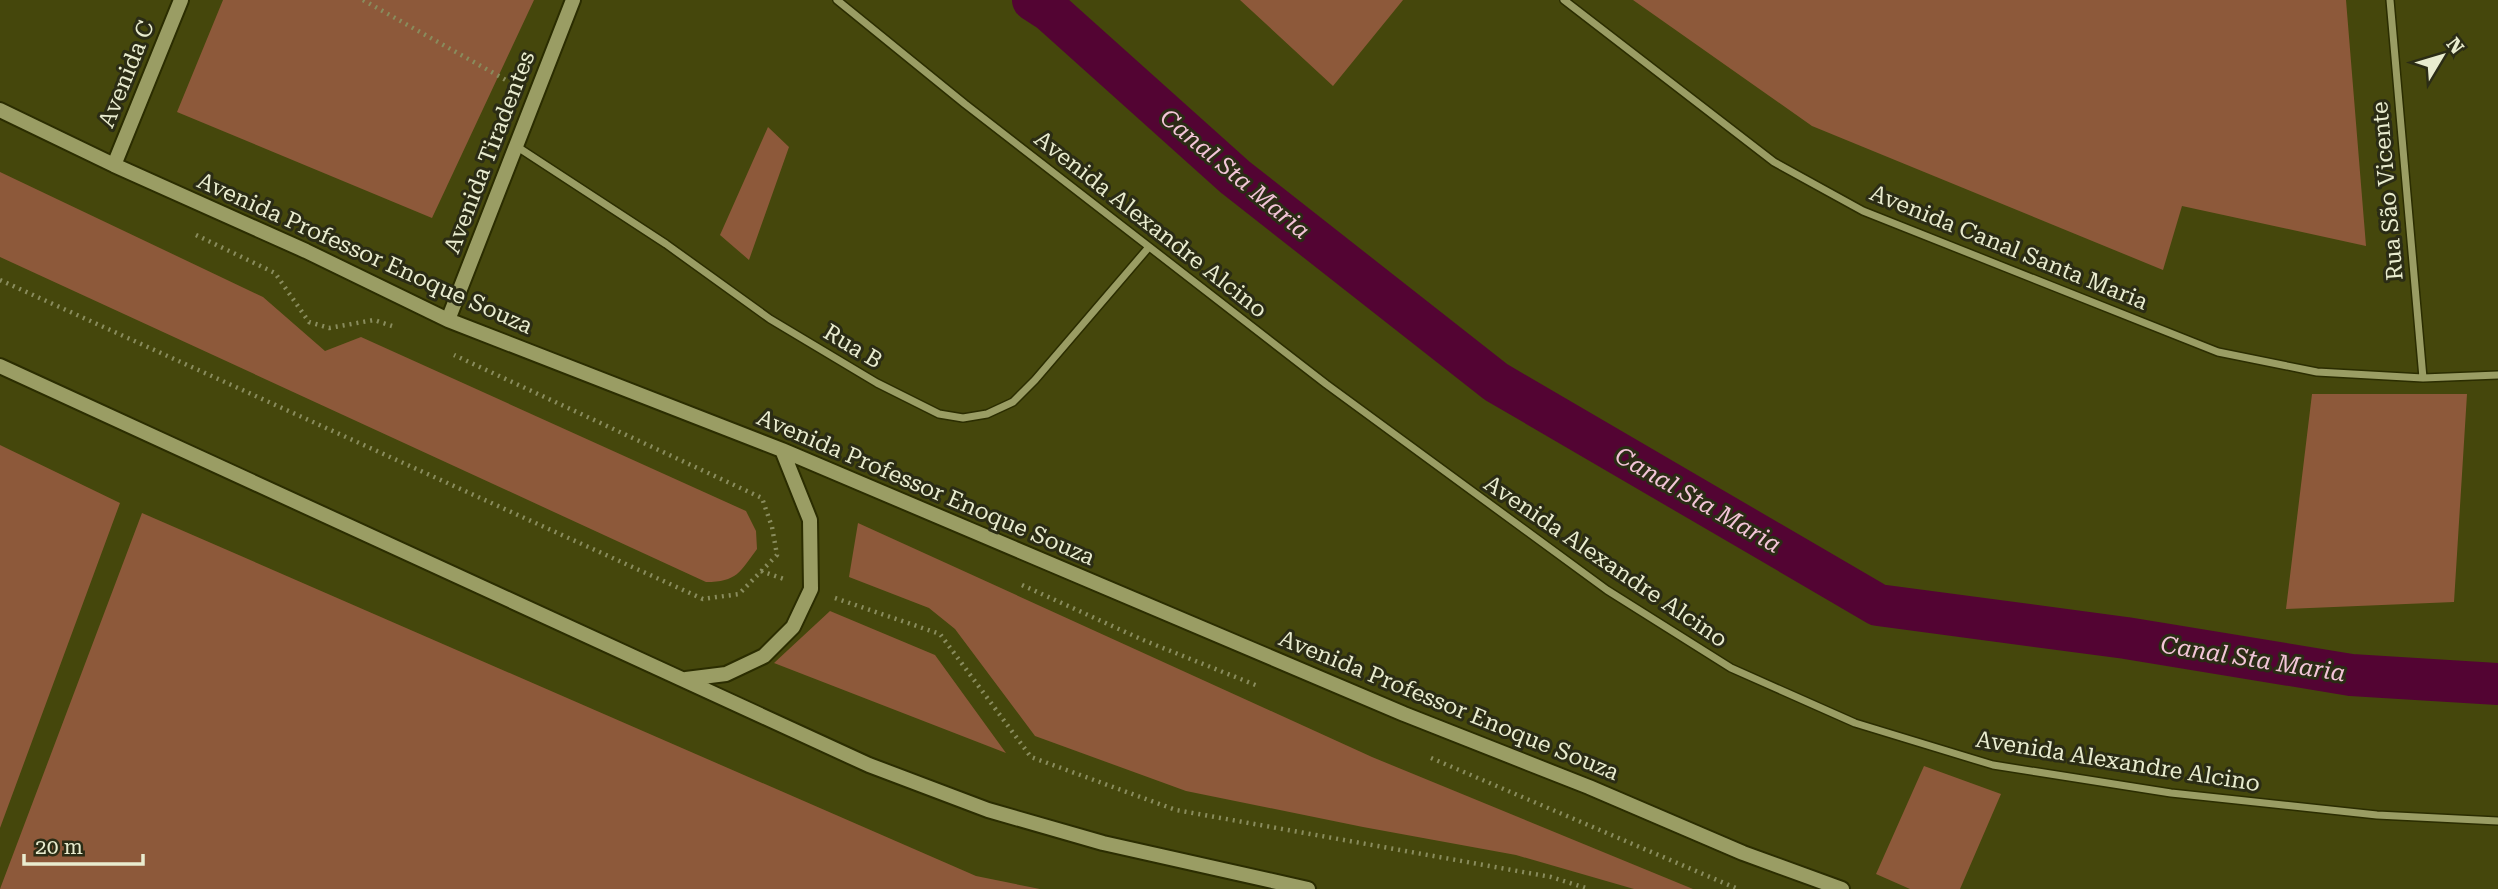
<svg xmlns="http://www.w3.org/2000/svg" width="2498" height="889" viewBox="0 0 2498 889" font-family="'Roboto Serif',serif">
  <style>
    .green { fill: #8d593a }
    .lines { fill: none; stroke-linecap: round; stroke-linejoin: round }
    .canal { stroke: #530433; stroke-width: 42 }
    .street-casing { stroke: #2b2d01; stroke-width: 10 }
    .secondary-casing { stroke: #2b2d01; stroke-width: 18 }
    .path { stroke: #898c5d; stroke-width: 4.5; stroke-dasharray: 2 5; stroke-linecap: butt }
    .street { stroke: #9a9d64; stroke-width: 7 }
    .secondary { stroke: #9a9d64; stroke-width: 14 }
    .labels { text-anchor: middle; stroke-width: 6; stroke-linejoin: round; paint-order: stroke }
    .street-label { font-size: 23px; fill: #e9eccf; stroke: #2b2c15 }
    .water-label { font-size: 24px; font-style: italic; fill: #f3c5d8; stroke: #2b2c15 }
  </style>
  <rect width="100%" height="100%" fill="#45470c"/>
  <path class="green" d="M223,0H534L432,218L177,112Z
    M1240,0H1403L1333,86Z
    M1633,0H2346L2366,246L2182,206L2163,270L1812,126Z
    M768,127L789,147L749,260L720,235Z
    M0,172L263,297L325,351L361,337L746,511L756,531L757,549C740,572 737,582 706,582L0,257Z
    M2312,394H2467L2454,602L2286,609Z
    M0,445L120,503L0,828Z
    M142,513L976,876L1040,889H0Z
    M858,523L1372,757L1693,889H1634L1516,855L1363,827L1186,791L1035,736L955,629L929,608L849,577Z
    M830,611L935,655L1006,753L774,663Z
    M1924,766L2001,794L1960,889H1910L1876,874Z"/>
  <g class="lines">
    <path class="canal" d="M1033,0L1050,11L1235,177L1496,382L1878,605L2126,638L2351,675L2498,684"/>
    <defs>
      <path id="street" d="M837,0L965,104L1326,384L1607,590L1731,668L1855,723L1993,765L2171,793L2377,815L2498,821
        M1564,0L1774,162L1863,211L2218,352L2317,372L2423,378L2498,375
        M2390,0L2423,378
        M516,146L666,244L770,319L877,383L939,414L963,418L987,414L1013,402L1035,380L1149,247"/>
      <path id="secondary" d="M0,110L114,165L306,251L448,320L782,450L1404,714L1589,787L1743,853L1842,889
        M114,165L181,0
        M448,320L573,0
        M0,366L869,765L988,810L1103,843L1308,889
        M686,679L726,674L764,656L793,627L811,589L810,520L782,450"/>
    </defs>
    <use href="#street" class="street-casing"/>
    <use href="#secondary" class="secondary-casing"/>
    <path class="path" d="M363,0L513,84
      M196,235L275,273L309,322L329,328L374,320L392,326
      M0,280L703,599L739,594L777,555L772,527L762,498L454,355
      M761,571L784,579
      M1022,585L1143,640L1258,686
      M835,598L940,634L1031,757L1176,810L1551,877L1589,889
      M1431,758L1738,889"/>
    <use href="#street" class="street"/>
    <use href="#secondary" class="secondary"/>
  </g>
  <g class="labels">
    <g class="street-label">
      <text transform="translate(126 74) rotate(-68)" y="8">Avenida C</text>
      <text transform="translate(489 152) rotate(-69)" y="8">Avenida Tiradentes</text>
      <text transform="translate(2387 191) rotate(-95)" y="8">Rua São Vicente</text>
      <text transform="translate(1151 224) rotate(38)" y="8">Avenida Alexandre Alcino</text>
      <text transform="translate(2009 247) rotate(22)" y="8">Avenida Canal Santa Maria</text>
      <text transform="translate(365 253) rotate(24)" y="8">Avenida Professor Enoque Souza</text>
      <text transform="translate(853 346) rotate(31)" y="8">Rua B</text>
      <text transform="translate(926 487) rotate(23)" y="8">Avenida Professor Enoque Souza</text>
      <text transform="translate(1606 561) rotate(34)" y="8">Avenida Alexandre Alcino</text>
      <text transform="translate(1449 705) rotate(22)" y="8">Avenida Professor Enoque Souza</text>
      <text transform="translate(2118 761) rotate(9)" y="8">Avenida Alexandre Alcino</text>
    </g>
    <g class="water-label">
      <text transform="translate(1235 174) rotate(40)" y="8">Canal Sta Maria</text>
      <text transform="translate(1698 500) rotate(30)" y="8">Canal Sta Maria</text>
      <text transform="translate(2253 659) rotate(9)" y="8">Canal Sta Maria</text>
    </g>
  </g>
  <g transform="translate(2442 56) rotate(52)" stroke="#2b2c15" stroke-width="5" paint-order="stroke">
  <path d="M0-5L12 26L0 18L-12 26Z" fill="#e9eccf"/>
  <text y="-10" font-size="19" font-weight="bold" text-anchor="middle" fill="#e9eccf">N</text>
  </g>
  <path d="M24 854v10h119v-10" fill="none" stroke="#e9eccf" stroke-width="3.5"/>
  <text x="35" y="854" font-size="21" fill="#e9eccf" stroke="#2b2c15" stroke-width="5" paint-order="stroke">20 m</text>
</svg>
